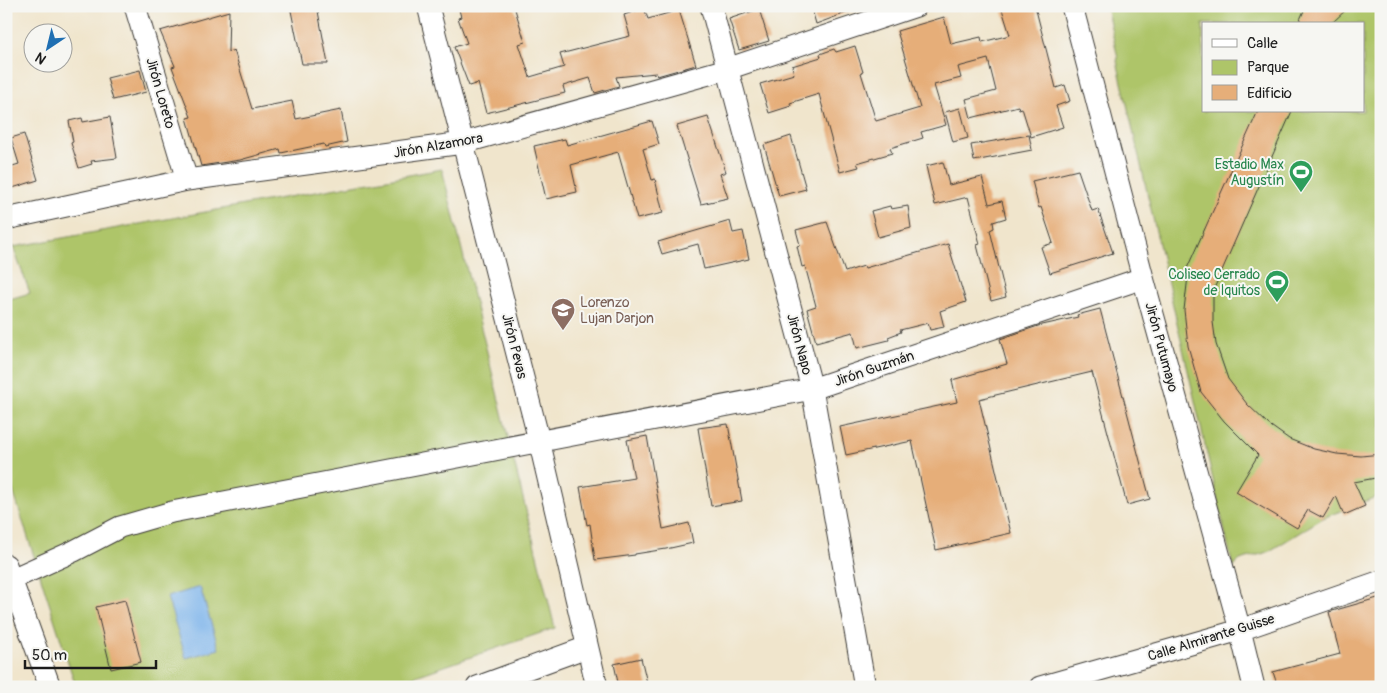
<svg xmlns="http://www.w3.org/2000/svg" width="1387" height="693" viewBox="0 0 1387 693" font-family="Pangolin,sans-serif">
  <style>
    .green { fill: #aec569; stroke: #657042; fill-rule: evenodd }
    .water { fill: #7bb3eb; stroke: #4c6884 }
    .building { fill: #e6ae79 }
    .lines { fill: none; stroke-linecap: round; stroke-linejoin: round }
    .minor-casing { stroke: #3c3a36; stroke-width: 23 }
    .minor { stroke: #fff; stroke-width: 21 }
    .labels { text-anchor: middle; stroke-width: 4; stroke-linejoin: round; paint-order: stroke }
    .street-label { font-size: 14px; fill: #1c1c1c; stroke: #f6f6f2 }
    .leisure-label { font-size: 14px; fill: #27864d; stroke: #f6f6f2; text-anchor: end }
    .education-label { font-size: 14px; fill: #785e54; stroke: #f6f6f2; text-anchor: start }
  </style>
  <rect width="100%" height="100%" fill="#f6f6f2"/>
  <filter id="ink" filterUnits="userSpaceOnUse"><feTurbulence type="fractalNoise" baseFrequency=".02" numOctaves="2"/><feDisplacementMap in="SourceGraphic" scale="10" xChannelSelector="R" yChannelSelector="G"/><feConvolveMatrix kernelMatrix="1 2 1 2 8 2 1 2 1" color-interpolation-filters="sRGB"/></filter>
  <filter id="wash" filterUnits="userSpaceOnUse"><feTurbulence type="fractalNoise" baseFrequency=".0096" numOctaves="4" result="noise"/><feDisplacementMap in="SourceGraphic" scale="20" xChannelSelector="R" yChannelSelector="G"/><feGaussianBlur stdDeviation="1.12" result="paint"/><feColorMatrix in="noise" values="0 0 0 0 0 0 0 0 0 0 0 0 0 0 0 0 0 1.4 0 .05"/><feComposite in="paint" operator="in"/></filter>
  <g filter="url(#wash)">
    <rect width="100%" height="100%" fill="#f0e5cc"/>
    <path class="green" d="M1106,6H1381V495L1323,518L1268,552L1240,560L1233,567L1117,61L1118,58ZM1203,24H1363V111H1203Z
      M442,169L555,628L384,687H76L6,469V300L30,293L13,247Z"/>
    <path class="water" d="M200,587L219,649L186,658L167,597Z"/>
    <g id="blocks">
      <path class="building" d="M290,6H317L328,64H302Z
        M458,6H514L525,42L519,44L530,77L564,67L560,54L630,36L624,15L644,8L648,19L679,10L696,65L657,76L656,73L616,77L619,86L595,93L590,78L563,86L565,93L486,113L478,83L469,86L454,47L467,43L458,18L461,17Z
        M811,6H859V8L816,24Z
        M1001,6H1035L1056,88L1065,85L1070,101L1056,106L1063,127L1031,137L1022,108L1019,109L1018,106L971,118L966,99L996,91L988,59L958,67L961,78L934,85L946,125L921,132L923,138L890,148L892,153L857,163L859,167L840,172L819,94L790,103L791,106L769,113L760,84L794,74L792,66L821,57L820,54L834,49L836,52L855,46L863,72L861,73L876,121L920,108L897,31L944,17L951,44L981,37L982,42L1010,35Z
        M1306,6H1350L1331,24H1298Z
        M759,9L769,41L739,50L729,19Z
        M229,11L228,52L234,50L252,109L292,101L296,119L341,110L347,142L325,147L324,144L281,153L280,149L240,160L201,166L187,118L191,117L172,67L175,66L160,31Z
        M140,70L146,92L113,100L107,78Z
        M960,108L968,138L953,142L945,112Z
        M1258,111H1292L1213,291V322L1216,344L1228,379L1247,404L1268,424L1289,439L1314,449L1337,454L1361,456L1381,454V477L1354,482L1365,506L1344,515L1336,496L1323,518L1308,510L1297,528L1236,492L1258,455L1224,421L1201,392L1188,346L1184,310L1188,276L1184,275Z
        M110,117L117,158L91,161L92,164L79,168L71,143L73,142L69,121L82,118L83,122Z
        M708,117L726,172L720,174L728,198L701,204L677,126Z
        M652,121L659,144L643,149L652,180L655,179L663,213L637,219L618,152L571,165L577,192L546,199L534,146L565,139L567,145Z
        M24,134L38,180L6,190V168L19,164L11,138Z
        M1029,135L1032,150L974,161L971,145Z
        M791,136L806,189L779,196L764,145Z
        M943,162L949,185L982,177L989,204L1002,201L1006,218L993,222L994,228L990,230L1006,297L991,301L977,245L980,244L968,197L935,205L926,166Z
        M1078,170L1092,211L1098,209L1113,253L1050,273L1041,247L1053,243L1041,207L1039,208L1032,181Z
        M890,206L891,209L908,206L911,228L878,237L871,211Z
        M730,221L733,233L743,231L749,259L704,269L698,244L662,254L658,242Z
        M827,222L845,272L864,266L865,268L948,244L966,302L940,311L944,327L930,330L928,323L900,330L901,332L888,337L889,340L857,348L853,332L816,342L807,309L816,306L805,266L802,267L797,246L800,245L796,230Z
        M1100,309L1150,499L1127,505L1092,372L979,399L1011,533L936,550L912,441L846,455L840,427L957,402L952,380L1007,364L1000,339L1038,326L1078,317L1077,315Z
        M728,424L742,501L711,506L698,428Z
        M647,436L663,529L689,523L693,543L666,549L635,554V555L595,560L590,524L587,525L580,487L634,478L627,440Z
        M1381,597V687H1278L1273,672L1340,654L1329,612Z
        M125,600L141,662L111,669L96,607Z
        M641,658L648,687H619L614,664Z"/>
    </g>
  </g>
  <g filter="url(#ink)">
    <use href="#blocks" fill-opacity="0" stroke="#3c3a36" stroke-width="1"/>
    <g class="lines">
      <defs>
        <path id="minor" d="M135,6L187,180
          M428,6L539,440L597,687
          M711,6L812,389L865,687
          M1072,6L1143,278L1240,630L1254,687
          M6,219L187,180L463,143L727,69L916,6
          M6,565L50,687
          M12,579L74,551L120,527L172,512L812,389L1143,278
          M477,687L587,647
          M1040,687L1240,630L1381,581"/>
      </defs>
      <use href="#minor" class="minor-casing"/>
      <use href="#minor" class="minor"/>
    </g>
  </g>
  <defs>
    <symbol id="stadium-pin" viewBox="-11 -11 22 30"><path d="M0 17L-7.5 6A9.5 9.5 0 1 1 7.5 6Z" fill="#2e9e5b" stroke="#f6f6f2"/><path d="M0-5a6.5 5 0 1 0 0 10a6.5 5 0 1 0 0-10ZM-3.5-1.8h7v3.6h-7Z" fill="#fff"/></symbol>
    <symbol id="school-pin" viewBox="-11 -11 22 30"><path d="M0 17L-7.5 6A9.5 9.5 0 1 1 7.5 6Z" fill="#8d6e63" stroke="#f6f6f2"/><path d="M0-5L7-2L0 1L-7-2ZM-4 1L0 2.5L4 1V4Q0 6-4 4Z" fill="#fff"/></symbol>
  </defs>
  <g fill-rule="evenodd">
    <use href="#stadium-pin" x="1287" y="158" width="28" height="38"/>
    <use href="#stadium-pin" x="1263" y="268" width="28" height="38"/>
    <use href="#school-pin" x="549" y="296" width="28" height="38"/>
  </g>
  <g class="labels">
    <g class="street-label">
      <text transform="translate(161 93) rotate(74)" y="5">Jirón Loreto</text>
      <text transform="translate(438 145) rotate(-10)" y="5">Jirón Alzamora</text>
      <text transform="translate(800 344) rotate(75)" y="5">Jirón Napo</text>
      <text transform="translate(515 346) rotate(76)" y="5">Jirón Pevas</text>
      <text transform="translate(1162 347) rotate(75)" y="5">Jirón Putumayo</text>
      <text transform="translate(874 368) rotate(-19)" y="5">Jirón Guzmán</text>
      <text transform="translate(1211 637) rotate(-17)" y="5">Calle Almirante Guisse</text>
    </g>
    <g class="leisure-label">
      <text x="1284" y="169">Estadio Max<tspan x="1284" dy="16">Augustín</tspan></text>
      <text x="1260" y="279">Coliseo Cerrado<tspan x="1260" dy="16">de Iquitos</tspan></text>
    </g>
    <g class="education-label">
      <text x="580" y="307">Lorenzo<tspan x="580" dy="16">Lujan Darjon</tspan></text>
    </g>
  </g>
  <rect width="1387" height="693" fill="none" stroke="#f6f6f2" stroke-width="25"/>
  <rect x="1202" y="22" width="162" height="90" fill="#f6f6f2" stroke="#9f9f9c"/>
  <rect x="1212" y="39" width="25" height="8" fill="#ffffff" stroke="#9f9f9c"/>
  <text x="1247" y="48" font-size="15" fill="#1c1c1c">Calle</text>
  <rect x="1212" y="60" width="25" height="15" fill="#aec569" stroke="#9f9f9c"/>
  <text x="1247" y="72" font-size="15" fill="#1c1c1c">Parque</text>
  <rect x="1212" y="85" width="25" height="15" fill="#e6ae79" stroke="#9f9f9c"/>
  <text x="1247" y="98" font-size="15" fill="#1c1c1c">Edificio</text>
  <g transform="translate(48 48) rotate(215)"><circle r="24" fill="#f6f6f2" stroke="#9f9f9c"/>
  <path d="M0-4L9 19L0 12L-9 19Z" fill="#1f6fb2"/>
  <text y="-8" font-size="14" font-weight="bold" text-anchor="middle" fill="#1c1c1c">N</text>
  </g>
  <path d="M25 660v8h131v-8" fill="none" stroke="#1c1c1c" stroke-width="2.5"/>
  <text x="32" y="660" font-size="15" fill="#1c1c1c" stroke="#f6f6f2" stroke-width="4" paint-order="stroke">50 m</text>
</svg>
